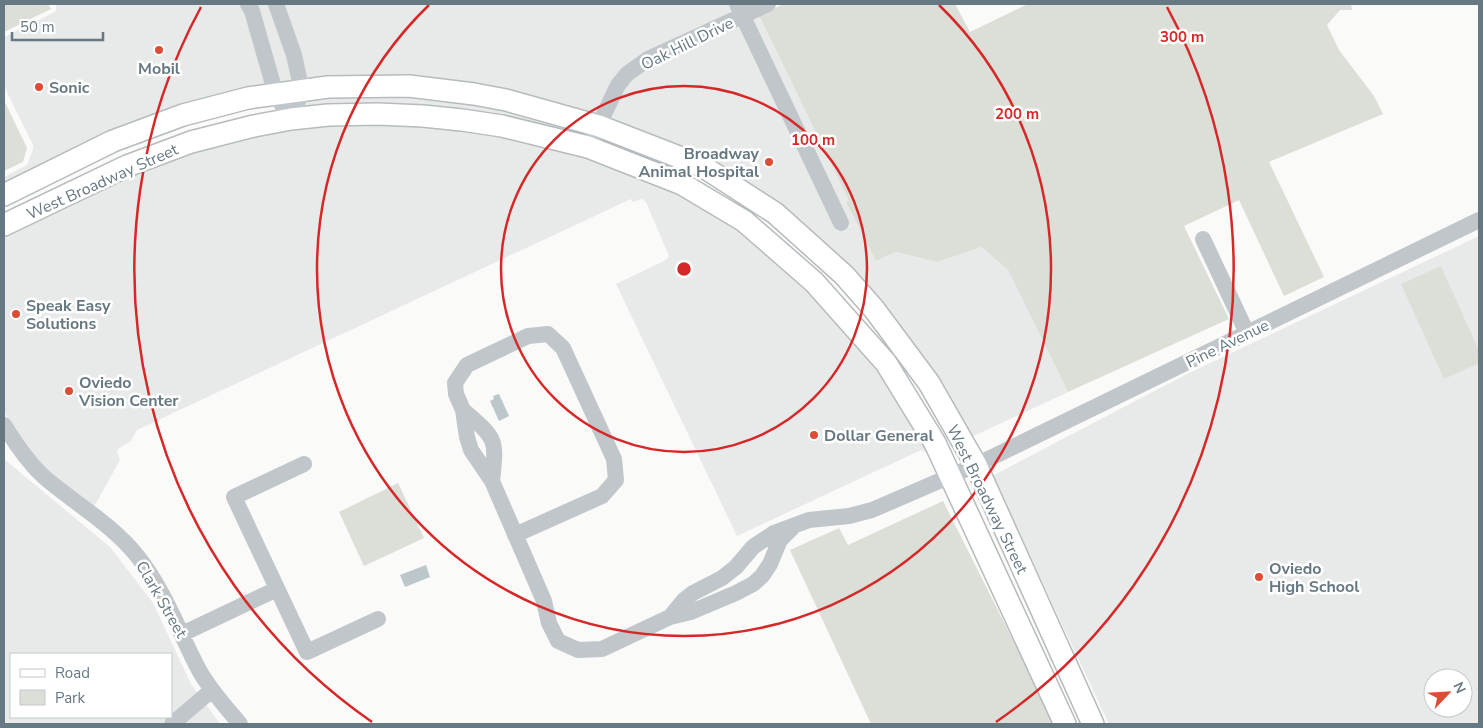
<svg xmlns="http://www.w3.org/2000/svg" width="1483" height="728" viewBox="0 0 1483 728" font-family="'Nunito Sans',sans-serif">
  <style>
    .built { fill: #e8eae9; fill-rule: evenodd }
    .green { fill: #dbdfd7 }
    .water { fill: #bbc7cb }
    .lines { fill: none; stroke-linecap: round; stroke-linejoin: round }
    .major-casing { stroke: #b5bbbe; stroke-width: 24 }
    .minor { stroke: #c1c6ca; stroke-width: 16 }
    .major { stroke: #fff; stroke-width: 21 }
    .ring { fill: none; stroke: #d62828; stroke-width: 2.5 }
    .poi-dot { fill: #dd4d35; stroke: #fff; stroke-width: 2 }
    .labels { text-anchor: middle; stroke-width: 5; stroke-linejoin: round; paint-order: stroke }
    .street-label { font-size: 16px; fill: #667882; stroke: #fff }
    .poi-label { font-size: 16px; font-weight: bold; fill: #667882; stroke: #fff; text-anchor: start }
    .centre { fill: #d62828; stroke: #fff; stroke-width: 2.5 }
    .ring-label { font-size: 15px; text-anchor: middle; font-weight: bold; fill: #d62828; stroke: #fff; stroke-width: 5; stroke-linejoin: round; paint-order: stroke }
  </style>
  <rect width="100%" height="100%" fill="#fafaf8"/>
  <path class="built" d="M55,4H240L246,14L267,89L4,188V177L27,165L33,149V145L4,86V37L55,12L57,8Z
    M256,4H268L288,57L293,86L281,87Z
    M283,4H729L734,13L612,82L587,126L542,102L307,84Z
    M759,15L849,201L847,203L876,261L896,252L937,262L980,247L1008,270L1068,392L954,445L942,423L892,346L835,280L786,237L755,213L692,173L599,132L624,88L632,78L652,64L739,24L837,231L850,226L752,18Z
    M408,93L537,114L562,128L301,111L306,97Z
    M377,120L500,132L683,184L824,289L950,470L937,475L927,453L921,450L737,536L616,284L666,260L669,256L646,202L642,199L633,202L631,199L137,430L131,441L118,449L117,452L120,460L94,507L48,470L24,444L4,412V232L130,172L254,132Z
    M1479,236V724H1109L992,476L1185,375ZM1433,678H1463V708H1433Z
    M4,459L110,547L153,603L191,684L220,724H4ZM11,654H171V717H11Z"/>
  <path class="green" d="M4,4H48L51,9L4,32Z
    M784,4H955L970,32L1028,4H1351L1352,10H1340L1327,25L1339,50L1374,96L1383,114L1269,162L1324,277L1284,296L1239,200L1184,226L1229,319L1068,392L1008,270L981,247L937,262L896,252L876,261L846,202L849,201L759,15Z
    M4,100L27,148L23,162L4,171Z
    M1441,266L1479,351V363L1444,379L1401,284Z
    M398,483L424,538L364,566L339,512Z
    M943,501L1055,724H871L790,550L839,528L848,545Z"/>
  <path class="water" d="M499,394L509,416L499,421L490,401L494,399L493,396Z
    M426,565L430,577L405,587L400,575Z"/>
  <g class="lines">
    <defs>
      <path id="major" d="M4,195L113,141L183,115L248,98L328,87L409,86L474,94L506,100L599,126L702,166L775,213L844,275L874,309L929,383L976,465L1093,724
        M4,225L127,166L191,142L254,126L291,119L328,115L378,114L423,116L462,120L502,126L588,147L682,184L744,221L814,282L886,363L935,443L1065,724"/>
    </defs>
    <use href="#major" class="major-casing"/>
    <path class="minor" d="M248,4L252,11L276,95L291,119
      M276,4L294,55L302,91L291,119
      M737,4L841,223
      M588,147L618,85L627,74L648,59L768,4
      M1203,239L1247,333
      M463,410C496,439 497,437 492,481
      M4,425C15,443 27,461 43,476C74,503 112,524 138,557C165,591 179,632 199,670C210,690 226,707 240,724
      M304,464L234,497L307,652L378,619
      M515,535L602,496L616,480L614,459L563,348L548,334L528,336L467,365L455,383L456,394L463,410L467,437L471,450L492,481L544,601L549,623L558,641L578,650L602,649L670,617L691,612L736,593L753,584L762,576L770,564L780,540L793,527
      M670,617L684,600L693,593L722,578L736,567L753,547L774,533L809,520L849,516L872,510L976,465L1479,220
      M182,634L277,589
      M172,724L212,690"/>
    <use href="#major" class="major"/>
  </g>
  <g class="ring">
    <circle cx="684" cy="269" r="183"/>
    <path d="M939 5A367 367 0 1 1 429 5"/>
    <path d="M372 722A550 550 0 0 1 201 7M1167 7A550 550 0 0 1 996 722"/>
  </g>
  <g class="poi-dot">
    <circle cx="159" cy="50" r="5"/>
    <circle cx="39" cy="87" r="5"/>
    <circle cx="769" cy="162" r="5"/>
    <circle cx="16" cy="314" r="5"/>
    <circle cx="69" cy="391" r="5"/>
    <circle cx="814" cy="435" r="5"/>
    <circle cx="1259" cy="577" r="5"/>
  </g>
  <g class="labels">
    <g class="street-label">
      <text transform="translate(687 43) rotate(-26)" y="6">Oak Hill Drive</text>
      <text transform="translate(102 181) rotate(-24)" y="6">West Broadway Street</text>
      <text transform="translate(1227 343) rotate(-26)" y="6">Pine Avenue</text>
      <text transform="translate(988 499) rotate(64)" y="6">West Broadway Street</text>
      <text transform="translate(162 599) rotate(60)" y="6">Clark Street</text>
    </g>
    <g class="poi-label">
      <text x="159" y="74" text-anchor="middle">Mobil</text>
      <text x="49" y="93">Sonic</text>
      <text x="759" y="159" text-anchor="end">Broadway<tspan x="759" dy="18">Animal Hospital</tspan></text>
      <text x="26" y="311">Speak Easy<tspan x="26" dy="18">Solutions</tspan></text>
      <text x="79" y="388">Oviedo<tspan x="79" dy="18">Vision Center</tspan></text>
      <text x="824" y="441">Dollar General</text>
      <text x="1269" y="574">Oviedo<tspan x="1269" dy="18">High School</tspan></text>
    </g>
  </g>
  <circle cx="684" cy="269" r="8" class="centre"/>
  <g class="ring-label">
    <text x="1182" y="42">300 m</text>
    <text x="1017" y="119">200 m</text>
    <text x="813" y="145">100 m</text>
  </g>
  <rect width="1483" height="728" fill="none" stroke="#667882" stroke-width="10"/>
  <rect x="10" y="653" width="162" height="65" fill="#ffffff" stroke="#c2c9cd"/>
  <rect x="20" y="669" width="25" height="8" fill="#ffffff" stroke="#c2c9cd"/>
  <text x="55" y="678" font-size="15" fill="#667882">Road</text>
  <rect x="20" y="690" width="25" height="15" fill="#dbdfd7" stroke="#c2c9cd"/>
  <text x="55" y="703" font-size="15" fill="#667882">Park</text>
  <g transform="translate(1448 693) rotate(65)"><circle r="24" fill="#ffffff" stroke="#c2c9cd"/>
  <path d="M0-4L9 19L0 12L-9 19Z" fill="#dd4d35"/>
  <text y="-8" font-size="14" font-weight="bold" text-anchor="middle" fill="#667882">N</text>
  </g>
  <path d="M12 32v8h91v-8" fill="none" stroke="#667882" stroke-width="2.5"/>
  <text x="20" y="32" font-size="15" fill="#667882" stroke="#ffffff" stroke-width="4" paint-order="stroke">50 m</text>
</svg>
